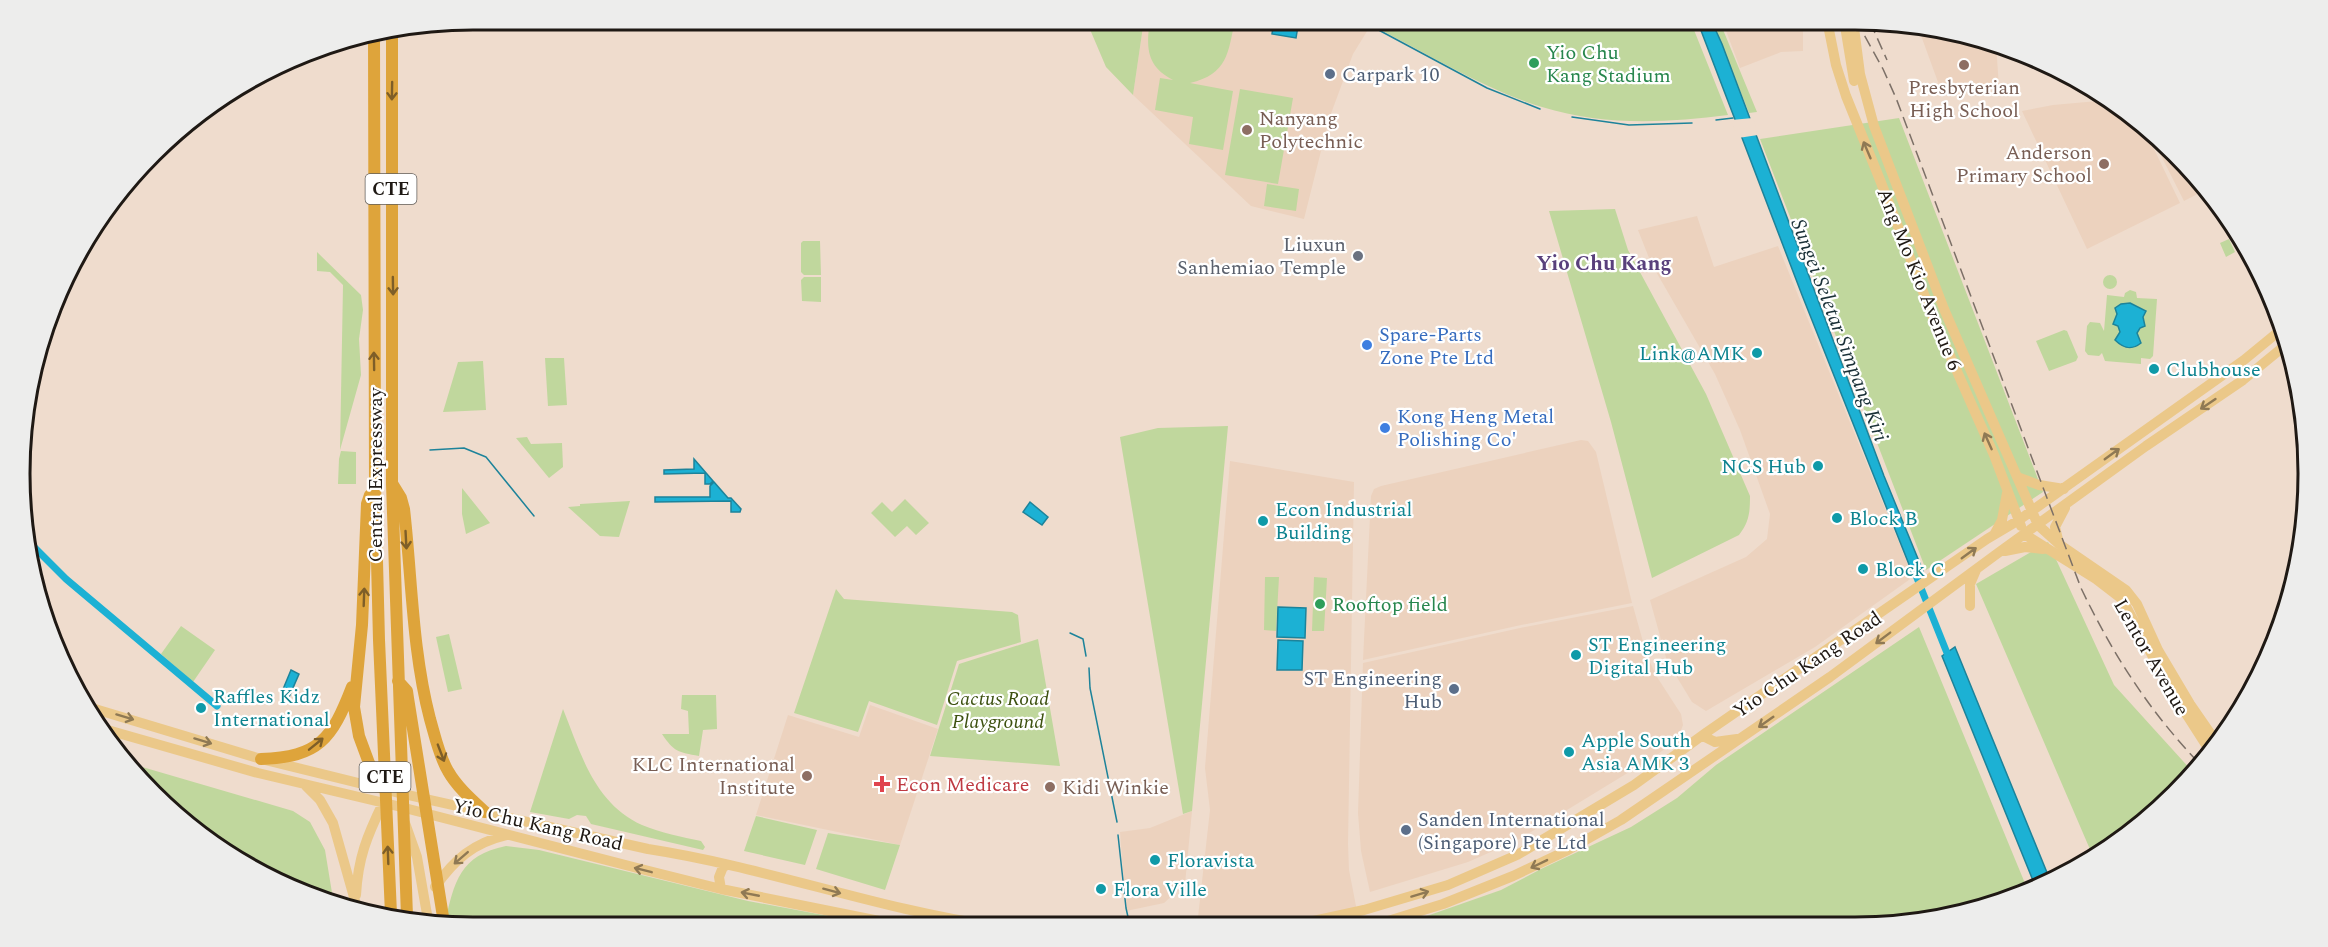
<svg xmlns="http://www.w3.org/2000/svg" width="2328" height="947" viewBox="0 0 2328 947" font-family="Spectral,serif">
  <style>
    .built { fill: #ecd2be }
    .green { fill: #c0d79d }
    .water { fill: #1cb1d4; stroke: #1d839a; stroke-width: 1.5 }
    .pier { fill: #efdccd }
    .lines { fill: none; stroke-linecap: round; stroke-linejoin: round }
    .stream { stroke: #1d839a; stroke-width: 1.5 }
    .canal { stroke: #1cb1d4; stroke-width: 7 }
    .secondary { stroke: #fff; stroke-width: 9 }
    .primary { stroke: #ebc889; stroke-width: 10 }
    .motorway { stroke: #dea43b; stroke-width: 12 }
    .rail { stroke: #7c7067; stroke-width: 1.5; stroke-dasharray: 12 6; stroke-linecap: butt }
    .oneway { stroke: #7e5e28 }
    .oneway2 { stroke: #8f7954 }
    .leisure-dot { fill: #2e9e5b; stroke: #fff; stroke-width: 2 }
    .education-dot { fill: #8d6e63; stroke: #fff; stroke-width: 2 }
    .service-dot { fill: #5c6f8a; stroke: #fff; stroke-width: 2 }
    .worship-dot { fill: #6b7280; stroke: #fff; stroke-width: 2 }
    .shop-dot { fill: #3f7fe0; stroke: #fff; stroke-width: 2 }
    .culture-dot { fill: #0f9aa8; stroke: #fff; stroke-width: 2 }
    .health-dot { fill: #e0444e; stroke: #fff; stroke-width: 2 }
    .labels { text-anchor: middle; stroke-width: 4.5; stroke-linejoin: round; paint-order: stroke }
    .shield { fill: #fff; stroke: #625e5a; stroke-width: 1.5 }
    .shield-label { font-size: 18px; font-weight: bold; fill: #1f1914 }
    .leisure-label { font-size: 20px; fill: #27864d; stroke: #fff; text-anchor: start }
    .service-label { font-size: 20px; fill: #4e5e75; stroke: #fff; text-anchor: start }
    .education-label { font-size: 20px; fill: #785e54; stroke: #fff; text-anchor: start }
    .worship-label { font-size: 20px; fill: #5b616d; stroke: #fff; text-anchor: end }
    .street-label { font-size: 20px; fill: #1f1914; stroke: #fff }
    .shop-label { font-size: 20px; fill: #366cbe; stroke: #fff; text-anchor: start }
    .culture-label { font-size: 20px; fill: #0d838f; stroke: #fff; text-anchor: start }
    .park-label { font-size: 20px; font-style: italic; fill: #3d5110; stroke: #fff }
    .health-label { font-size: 20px; fill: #be3a42; stroke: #fff; text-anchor: start }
    .neighbourhood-label { font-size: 21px; font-weight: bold; fill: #59407c; stroke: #fff }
    .water-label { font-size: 21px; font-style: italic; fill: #1a3037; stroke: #fff }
    .rim { fill: none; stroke: #1f1914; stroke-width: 3 }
  </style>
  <rect width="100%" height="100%" fill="#efdccd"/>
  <path class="built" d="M1144,20H1374L1353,54L1329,119L1304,219L1251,206L1133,95Z
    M1722,20H1803V51L1781,52L1740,68Z
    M1919,30L1996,43L1999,88L1942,93Z
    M2109,100L2142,124L2180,203L2087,249L2022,111L2053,105Z
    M2147,128L2154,132L2207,189L2184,201Z
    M1697,216L1714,267L1778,246L1913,577L1815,647L1706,711L1692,702L1667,661L1650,600L1746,557L1767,539L1770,514L1740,430L1715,374L1651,263L1638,230Z
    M1581,440L1588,441L1596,452L1632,603L1521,625L1363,660L1371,496L1374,489L1381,486Z
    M1230,461L1354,482L1348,844L1349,870L1357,911L1285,925L1197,926L1210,810L1205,768Z
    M1633,606L1647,656L1657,677L1681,714L1683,725L1678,738L1657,755L1518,840L1468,862L1370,892L1361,851L1358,813L1363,663L1520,628Z
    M870,705L938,729L900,845L756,815L788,715L859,737Z
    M1192,811L1185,884L1164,903L1126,911L1120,832L1150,828Z"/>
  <path class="green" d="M1086,20H1144L1133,95L1106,67Z
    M1150,20H1235C1228,53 1228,74 1190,83L1233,91L1223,150L1189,144L1193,117L1155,110L1160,78L1173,80C1146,66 1146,47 1150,20Z
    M1375,20H1690L1728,115C1665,123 1603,126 1542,107C1484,89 1431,56 1377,28Z
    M1712,20H1719L1757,112L1749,113Z
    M1240,89L1293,98L1278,184L1225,175Z
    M1899,118L2043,492L1926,570L1760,139Z
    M1267,184L1299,189L1296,211L1264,206Z
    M1615,209L1628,250L1706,394L1750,496C1750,513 1749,522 1739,535L1652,578L1611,422L1549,211Z
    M2229,239L2235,252L2226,257L2220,243Z
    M803,241H820L821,275H804L801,272V243Z
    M317,252L361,295L363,310L359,339L361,375L340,450L343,285L330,272L317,271Z
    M2103 282a7 7 0 1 1 14 0a7 7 0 1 1-14 0Z
    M804,277H821V302L802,301L801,280Z
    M2130,290L2136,292L2137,298L2157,299L2153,356L2150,359L2141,358V364L2105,361L2102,353L2099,356L2088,355L2085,351L2087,326L2090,322L2100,323L2104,331L2107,295L2124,297L2125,293Z
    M2064,330L2067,331L2078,357L2076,361L2049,371L2036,341Z
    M545,358H564L567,405L548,406Z
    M483,361L486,410L443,412L458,362Z
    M1228,426L1192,811L1183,814L1120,437L1158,428Z
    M527,437L531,444L562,443L563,467L549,478L516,438Z
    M341,451L356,452V484H338L339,459Z
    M462,488L490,523L466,534L462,514Z
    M905,499L929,523L916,535L907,526L895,537L871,513L882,502L892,512Z
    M630,501L619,537L600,536L568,507L580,506V504Z
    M2048,542L2114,685L2192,771L2154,815L2092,854L1976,584Z
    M1265,577H1279L1276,631L1264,630Z
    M1314,577L1327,578L1324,631H1312Z
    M836,589L844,599L1012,612L1018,615L1021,642L957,661L937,725L869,701L858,732L794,713Z
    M181,626L215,650L193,682L161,654Z
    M1919,627L2029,893L1914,924L1401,925L1501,890L1541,869L1631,827L1677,798L1716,765Z
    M449,634L462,689L448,692L436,637Z
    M1038,639L1060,766L930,756L959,664Z
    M682,695H716L717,729L703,730L699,756C678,752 674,752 662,734H689L688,711L681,709Z
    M563,709C581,754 594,803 642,825C661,833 682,837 701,841L705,847L703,850L591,824L586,816L577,815L569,819L530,812Z
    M132,764L293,811L310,822L325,850L334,905L328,904L197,833Z
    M756,816L817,830L805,865L744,851Z
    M828,833L900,845L885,890L816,869Z
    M506,846L539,850L748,901L834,917L871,926L474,927L445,923C454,882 460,855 506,846Z"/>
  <path class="water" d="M1274,20H1299L1296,38L1272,34Z
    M1697,20H1711L1722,44L1884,476L1923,571L1914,577L1802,295Z
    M2130,303L2146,311L2143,317L2145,326L2140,328L2137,333L2141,343C2131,351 2123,348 2115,340L2120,332L2118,326L2113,324L2117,314L2115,308L2121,304Z
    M694,459L713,481L710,484H705V473L664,474V470L694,469Z
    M714,482L728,498H731L741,509L740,512H731V501L655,502V497H710V486Z
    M1030,502L1048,517L1042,525L1023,512Z
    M1278,607L1306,608L1305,638L1277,637Z
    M1278,640L1303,641L1302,670H1277Z
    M1955,647L2050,880L2036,888L1942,656Z
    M291,670L299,674L289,697L281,694Z"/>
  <path class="pier" d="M1753,118L1758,135L1738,138L1731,120Z"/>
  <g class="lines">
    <path class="stream" d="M1373,27L1487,88L1540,109
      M1572,117L1629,125L1692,123
      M1716,120L1733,118
      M430,450L464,448L486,457L534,516
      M1070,633L1083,639L1086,656
      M1089,668L1090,688L1117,822
      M1118,835L1126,908L1130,926"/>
    <path class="canal" d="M28,541L66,579L217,706
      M1913,568L1947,653"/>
    <path class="secondary" d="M201,836L209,840"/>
    <path class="primary" d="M1827,20L1836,65L1846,96L1880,180L1932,315L1994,455L2021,526
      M1844,20L1854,81
      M1853,20L1860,74L1874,126L1944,309L2038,525L2059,544L2126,590L2137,604L2158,650L2190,704L2217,743
      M2017,477L2039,485L2064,489
      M1995,533L2002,520L2007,493
      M2024,534L2096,579L2122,599L2169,687L2210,751
      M2059,544L2055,527L2065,508
      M2005,551L2025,547L2043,549
      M1970,606V584L1976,570
      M85,706L261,759L399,793L648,849C765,867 877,909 994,926
      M97,727L258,773L397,806L641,869L721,889L904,926
      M1703,736L1715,742L1737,739
      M306,786L320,800L333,823L357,908
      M405,823L417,857L428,920
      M435,887C455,859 473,843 507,835
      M721,889L719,877L723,867L727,865
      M356,895C358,858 367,836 383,803
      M1295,925L1364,910L1448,885L1517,855L1634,785L1707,732L1987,539L2019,520L2244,360L2283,328
      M1375,925L1443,904L1513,876L1568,850L1621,820L1830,677L1998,553L2146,446L2243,380L2288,343"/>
    <path class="motorway" d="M392,33V484L407,917
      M374,36L375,482L379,640L391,914
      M393,485L401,498L404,509C412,579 412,650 430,719C435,736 439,756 448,771C457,787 472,800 485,812
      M370,495L367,504L362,625L354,707L359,736L369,763L383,788
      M398,681L407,691L408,698L444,923
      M261,759C319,757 332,739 352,687"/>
    <path class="rail" d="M1856,20L1883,69L1896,98L2081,588C2112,653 2149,711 2199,763
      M1870,22L1887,60"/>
  </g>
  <defs><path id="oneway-shaft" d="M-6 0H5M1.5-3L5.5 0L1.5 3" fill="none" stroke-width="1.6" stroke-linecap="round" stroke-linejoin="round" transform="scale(1.5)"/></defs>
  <g class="oneway">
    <use href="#oneway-shaft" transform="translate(392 91) rotate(91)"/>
    <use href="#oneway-shaft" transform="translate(393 286) rotate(89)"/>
    <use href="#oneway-shaft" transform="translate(374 361) rotate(-91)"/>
    <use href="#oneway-shaft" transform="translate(406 540) rotate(87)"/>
    <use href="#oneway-shaft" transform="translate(364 597) rotate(-88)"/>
    <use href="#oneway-shaft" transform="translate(316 744) rotate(-39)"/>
    <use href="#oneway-shaft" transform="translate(441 753) rotate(69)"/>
    <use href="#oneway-shaft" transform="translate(388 855) rotate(-92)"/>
  </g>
  <g class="oneway2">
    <use href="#oneway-shaft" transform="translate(1867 150) rotate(-113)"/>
    <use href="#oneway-shaft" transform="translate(2208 404) rotate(146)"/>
    <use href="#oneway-shaft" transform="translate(1988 441) rotate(-114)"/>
    <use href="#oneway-shaft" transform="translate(2112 454) rotate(-36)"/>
    <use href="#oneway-shaft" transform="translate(1969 553) rotate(-36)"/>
    <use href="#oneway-shaft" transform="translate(1883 638) rotate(143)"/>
    <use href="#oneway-shaft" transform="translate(125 717) rotate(17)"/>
    <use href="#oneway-shaft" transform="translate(1766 722) rotate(145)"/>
    <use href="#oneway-shaft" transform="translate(203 741) rotate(17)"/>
    <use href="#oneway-shaft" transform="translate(461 858) rotate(139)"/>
    <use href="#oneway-shaft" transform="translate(1539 864) rotate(154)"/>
    <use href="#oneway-shaft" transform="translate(643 870) rotate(-166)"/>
    <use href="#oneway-shaft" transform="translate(832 891) rotate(15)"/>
    <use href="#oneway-shaft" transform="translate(750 894) rotate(-169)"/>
    <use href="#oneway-shaft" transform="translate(1420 894) rotate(-17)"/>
  </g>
  <g class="leisure-dot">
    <circle cx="1534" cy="63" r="6"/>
    <circle cx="1320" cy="604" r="6"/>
  </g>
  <g class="education-dot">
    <circle cx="1964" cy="65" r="6"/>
    <circle cx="1247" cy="130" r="6"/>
    <circle cx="2104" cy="164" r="6"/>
    <circle cx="807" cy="776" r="6"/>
    <circle cx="1050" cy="787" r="6"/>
  </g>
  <g class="service-dot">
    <circle cx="1330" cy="74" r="6"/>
    <circle cx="1454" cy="689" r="6"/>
    <circle cx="1406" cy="830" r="6"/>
  </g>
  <circle class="worship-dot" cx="1358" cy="256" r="6"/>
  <g class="shop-dot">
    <circle cx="1367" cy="345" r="6"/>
    <circle cx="1385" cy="428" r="6"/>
  </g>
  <g class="culture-dot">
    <circle cx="1757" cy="353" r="6"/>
    <circle cx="2154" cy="369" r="6"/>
    <circle cx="1818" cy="466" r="6"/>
    <circle cx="1837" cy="518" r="6"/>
    <circle cx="1263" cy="521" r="6"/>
    <circle cx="1863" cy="569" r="6"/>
    <circle cx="1576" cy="655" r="6"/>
    <circle cx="201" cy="708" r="6"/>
    <circle cx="1569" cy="752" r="6"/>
    <circle cx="1155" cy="860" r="6"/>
    <circle cx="1101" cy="889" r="6"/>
  </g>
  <path class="health-dot" d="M879 775h6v6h6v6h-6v6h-6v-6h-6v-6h6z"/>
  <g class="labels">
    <g class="shield">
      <rect x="365.5" y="174" width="51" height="30" rx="4.5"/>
      <rect x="359.5" y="762" width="51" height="30" rx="4.5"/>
    </g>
    <g class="shield-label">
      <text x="391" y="195">CTE</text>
      <text x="385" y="783">CTE</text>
    </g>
    <g class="leisure-label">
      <text x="1546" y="59">Yio Chu<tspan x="1546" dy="23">Kang Stadium</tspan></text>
      <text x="1332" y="611">Rooftop field</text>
    </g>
    <g class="service-label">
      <text x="1342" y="81">Carpark 10</text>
      <text x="1442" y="685" text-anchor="end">ST Engineering<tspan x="1442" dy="23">Hub</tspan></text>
      <text x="1418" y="826">Sanden International<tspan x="1418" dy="23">(Singapore) Pte Ltd</tspan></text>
    </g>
    <g class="education-label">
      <text x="1964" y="94" text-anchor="middle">Presbyterian<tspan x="1964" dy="23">High School</tspan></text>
      <text x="1259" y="125">Nanyang<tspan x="1259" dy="23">Polytechnic</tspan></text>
      <text x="2092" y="159" text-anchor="end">Anderson<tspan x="2092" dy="23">Primary School</tspan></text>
      <text x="795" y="771" text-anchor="end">KLC International<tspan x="795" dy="23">Institute</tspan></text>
      <text x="1062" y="794">Kidi Winkie</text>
    </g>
    <g class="worship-label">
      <text x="1346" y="251">Liuxun<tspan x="1346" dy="23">Sanhemiao Temple</tspan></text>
    </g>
    <g class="street-label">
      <text transform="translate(1920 279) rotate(68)" y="7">Ang Mo Kio Avenue 6</text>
      <text transform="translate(375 475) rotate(-90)" y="7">Central Expressway</text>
      <text transform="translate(2152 657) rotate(60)" y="7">Lentor Avenue</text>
      <text transform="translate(1807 664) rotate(-34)" y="7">Yio Chu Kang Road</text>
      <text transform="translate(538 824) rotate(13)" y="7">Yio Chu Kang Road</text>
    </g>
    <g class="shop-label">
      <text x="1379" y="341">Spare-Parts<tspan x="1379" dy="23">Zone Pte Ltd</tspan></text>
      <text x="1397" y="423">Kong Heng Metal<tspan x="1397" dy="23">Polishing Co'</tspan></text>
    </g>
    <g class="culture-label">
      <text x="1745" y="360" text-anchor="end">Link@AMK</text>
      <text x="2166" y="376">Clubhouse</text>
      <text x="1806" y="473" text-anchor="end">NCS Hub</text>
      <text x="1275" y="516">Econ Industrial<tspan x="1275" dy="23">Building</tspan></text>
      <text x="1849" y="525">Block B</text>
      <text x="1875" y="576">Block C</text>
      <text x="1588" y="651">ST Engineering<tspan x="1588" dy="23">Digital Hub</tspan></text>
      <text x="213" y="703">Raffles Kidz<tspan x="213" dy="23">International</tspan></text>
      <text x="1581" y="747">Apple South<tspan x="1581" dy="23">Asia AMK 3</tspan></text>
      <text x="1167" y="867">Floravista</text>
      <text x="1113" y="896">Flora Ville</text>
    </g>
    <g class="park-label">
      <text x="998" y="705">Cactus Road<tspan x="998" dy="23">Playground</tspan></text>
    </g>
    <g class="health-label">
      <text x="896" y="791">Econ Medicare</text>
    </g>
    <g class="neighbourhood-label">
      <text x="1604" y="270">Yio Chu Kang</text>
    </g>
    <g class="water-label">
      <text transform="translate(1840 330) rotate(69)" y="7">Sungei Seletar Simpang Kiri</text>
    </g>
  </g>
  <path d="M0 0H2328V947H0ZM473 30H1855A443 443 0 0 1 2298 473V474A443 443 0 0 1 1855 917H473A443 443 0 0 1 30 474V473A443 443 0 0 1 473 30Z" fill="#ededec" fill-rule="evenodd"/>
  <path class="rim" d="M473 30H1855A443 443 0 0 1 2298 473V474A443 443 0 0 1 1855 917H473A443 443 0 0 1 30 474V473A443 443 0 0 1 473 30Z"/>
</svg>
